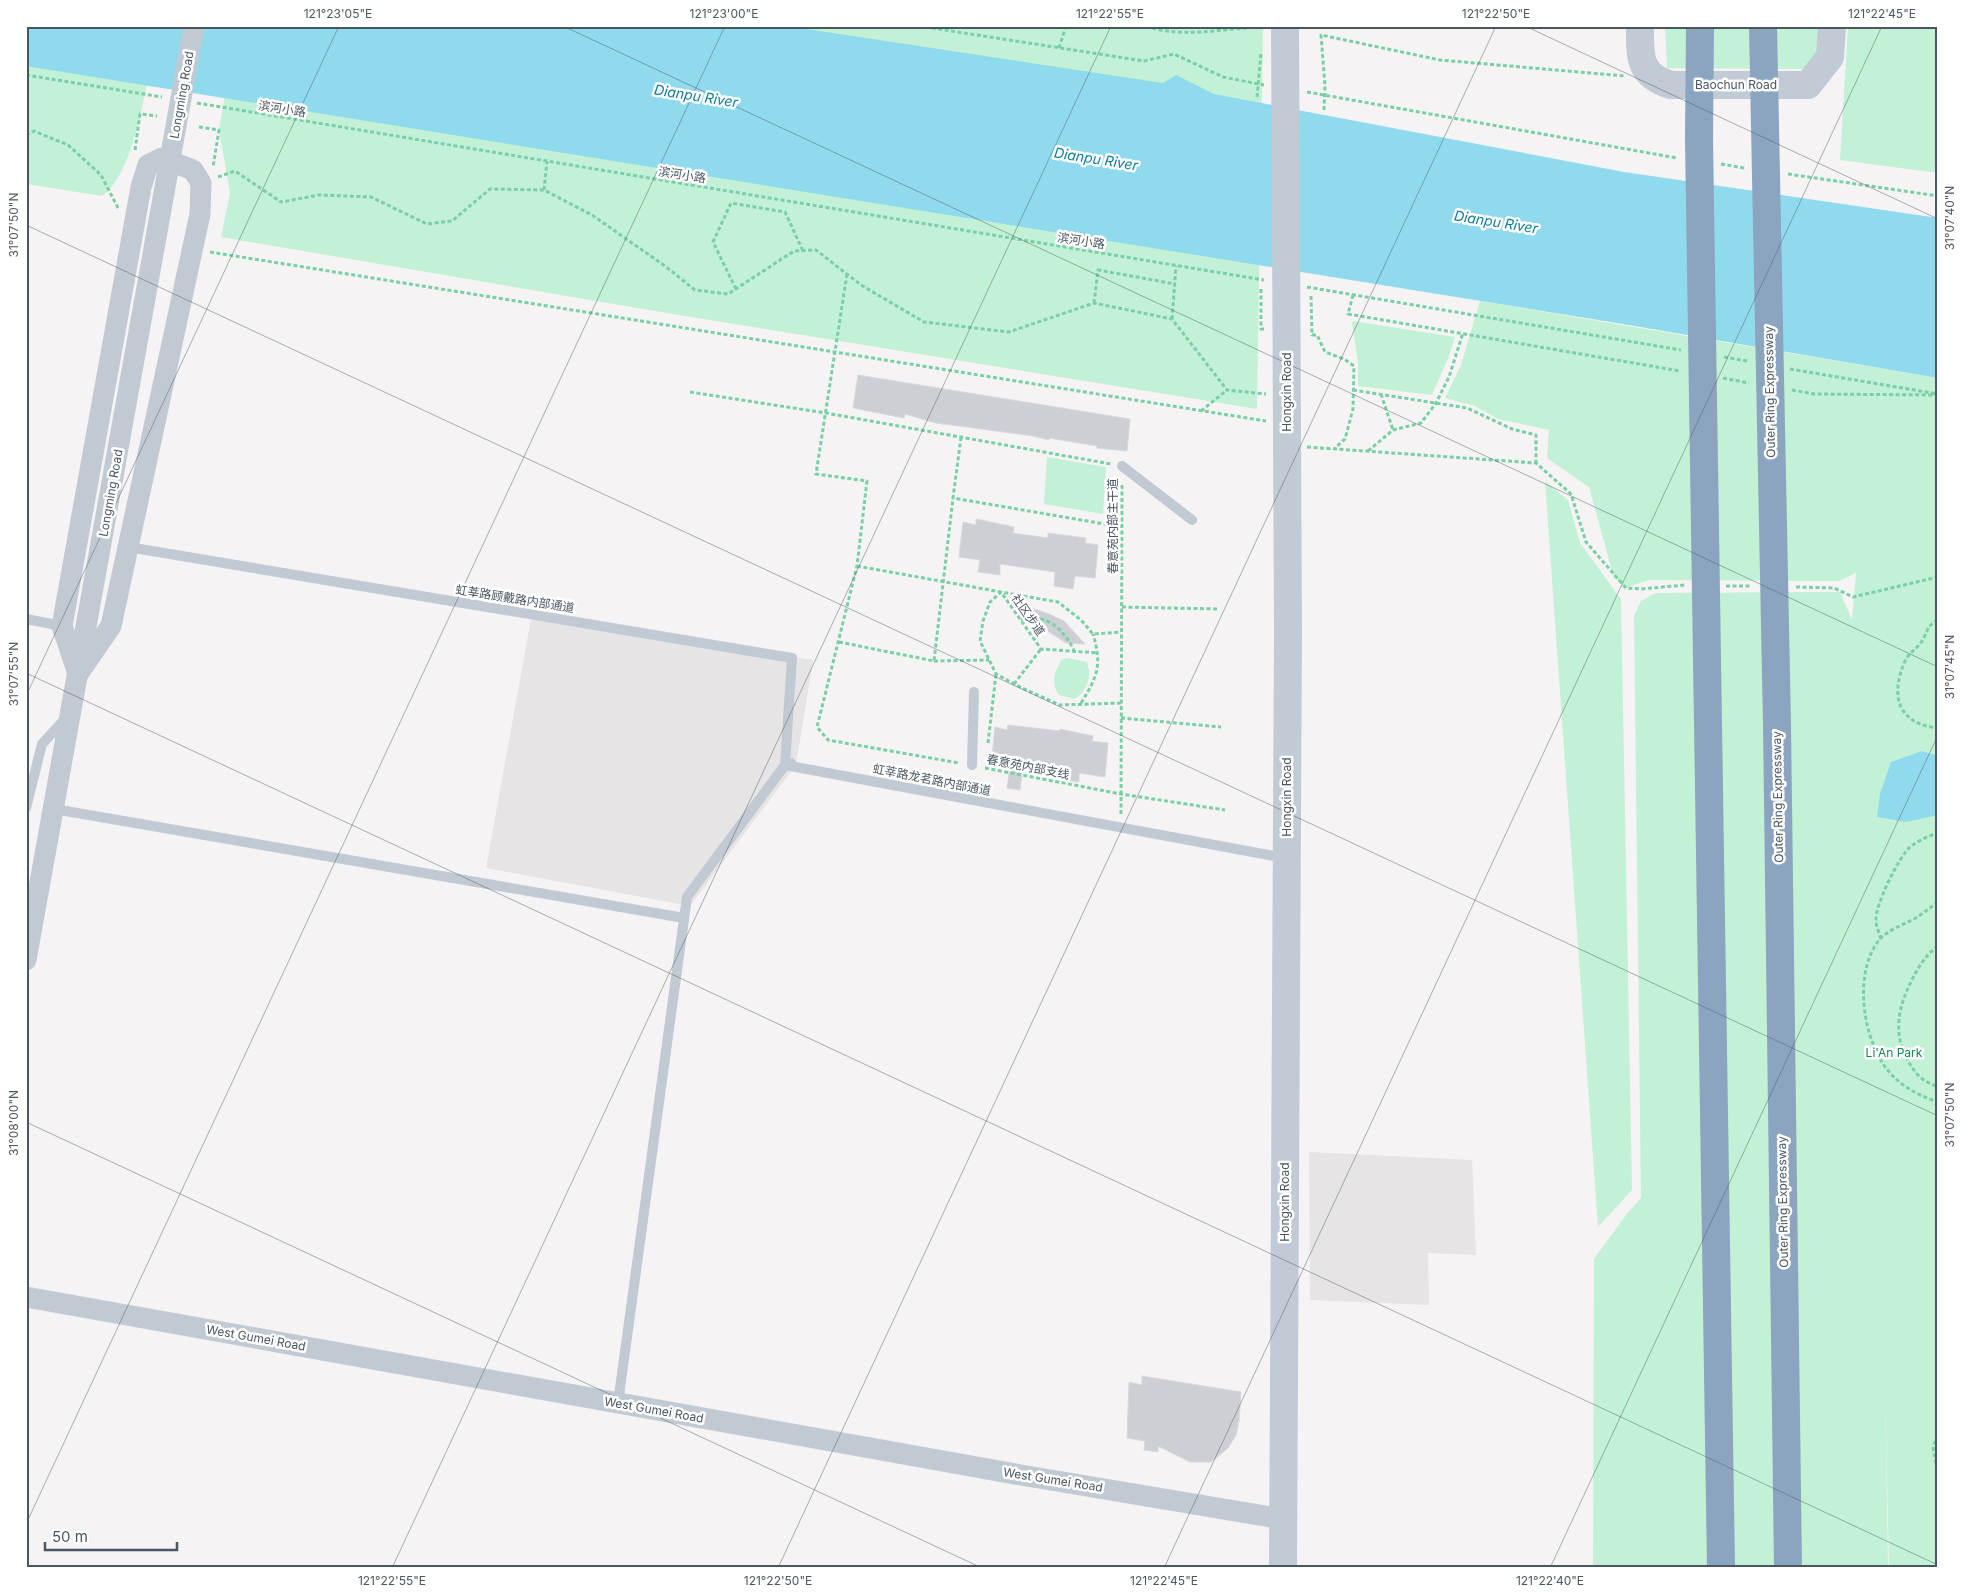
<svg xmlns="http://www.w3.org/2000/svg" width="1964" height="1594" viewBox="0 0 1964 1594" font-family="Inter,'Noto Sans SC',sans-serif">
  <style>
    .education { fill: #e6e4e5 }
    .green { fill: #c3f1d5 }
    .water { fill: #90daee }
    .building { fill: #cdcfd5; stroke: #d7d9de }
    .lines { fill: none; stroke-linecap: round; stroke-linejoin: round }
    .path { stroke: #7ad0a6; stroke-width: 3; stroke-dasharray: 4 2.5; stroke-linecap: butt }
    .lane { stroke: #c1cad2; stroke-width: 10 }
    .street { stroke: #c1cad2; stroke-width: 21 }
    .secondary { stroke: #c1cbd6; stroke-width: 28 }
    .highway { stroke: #8ba5c1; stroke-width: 28 }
    .ticks { fill: none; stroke: #4a5661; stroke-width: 1; stroke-opacity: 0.45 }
    .labels { text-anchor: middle; stroke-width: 5; stroke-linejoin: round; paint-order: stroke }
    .street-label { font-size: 12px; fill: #4a5661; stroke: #fff }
    .park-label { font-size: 12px; fill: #17864f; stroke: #fff }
    .water-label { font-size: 14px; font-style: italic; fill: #0c7c9b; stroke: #fff }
    .neatline { fill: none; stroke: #4a5661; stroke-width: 2 }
    .ticks-label { font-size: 12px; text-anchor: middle; fill: #4a5661 }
  </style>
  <rect width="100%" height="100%" fill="#f5f3f3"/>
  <path class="education" d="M531,619L813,660L796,765L690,906L486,868Z
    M1309,1152L1472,1160L1476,1255L1428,1253L1429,1305L1310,1300Z"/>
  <path class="green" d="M26,26H156C149,68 138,171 102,196L26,184Z
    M237,26H1263L1257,409L673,314L221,237L230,193L219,130Z
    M1665,26H1818V52L1805,69L1667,68Z
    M1848,26H1938V173L1840,160Z
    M1480,301L1938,378V1568H1889L1885,1380L1888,1568H1593L1594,1259L1626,1215L1641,1198L1634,616L1641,601L1656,593L1840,592L1852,620L1856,573L1839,581L1648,580L1626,588L1614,578L1589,487L1547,458L1549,430L1498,419L1475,406L1445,398L1461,365Z
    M1352,321L1455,337L1449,356L1432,395L1358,386V364Z
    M1047,457L1106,467L1103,514L1044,504Z
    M1545,481L1568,500L1580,543L1621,599L1632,1190L1598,1227Z
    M1069,658L1087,662C1092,678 1088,689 1075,699L1059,695C1050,683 1055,671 1062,659Z"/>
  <path class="water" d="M26,26H787L1163,83L1176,75L1214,94L1624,172L1938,218V378L1629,325L26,66Z
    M1922,751L1938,756V815L1906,822L1877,817L1880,794L1891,762Z"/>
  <path class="building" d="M858,375L1130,419L1127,451L1097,448V446L1049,438V440L1033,436L936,423L905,414L904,418L853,408Z
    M976,519L1014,527L1013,533L1048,538V533L1086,538L1085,543L1098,545L1095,578L1075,576L1073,589L1054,586L1055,572L1000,564V575L978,572L980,560L959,557L963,522L976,525Z
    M1026,606L1049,614L1064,621L1085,644L1066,643L1035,623Z
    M1008,725L1060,731V729L1093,736L1092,741L1108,743L1105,777L1079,773V782L1066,780V771L1023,763L1020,790L1007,788L1011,760L992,756L995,727L1007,730Z
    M1142,1376L1241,1392L1239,1421L1236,1435L1228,1448L1211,1462H1190L1158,1446V1452L1144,1450L1145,1441L1127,1438L1129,1382L1142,1385Z"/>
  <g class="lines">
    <path class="path" d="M919,26L1144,61L1174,54L1223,77L1264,85
      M1146,26C1183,39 1224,28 1263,27
      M1059,48L1066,26
      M26,75L162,97
      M1307,92L1677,158
      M1257,97L1261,53
      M197,103L1264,280
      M1324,110L1325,86L1321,35L1440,60L1625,76
      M199,127L219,130L213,167
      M26,135L34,131L68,145L101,175L118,208
      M135,150L140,114L157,116
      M1721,164L1744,168
      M1788,174L1938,196
      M218,177L235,171L281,202L319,195L371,197L427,224L452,221L490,189L544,190L592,215L665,266L695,290L728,294L794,251L816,250L861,285L924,322L1009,332L1094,303L1172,319L1227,390L1266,394
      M544,190L547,161
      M210,252L1266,421
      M847,274L816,474L867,481L857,566L817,727L828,740L959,763
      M1307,287L1681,350
      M736,289L713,242L731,203L785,212L803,251
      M1261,289V329H1264
      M1353,295L1348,314L1680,371
      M1311,296L1312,335H1317L1325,352L1344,359L1354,366L1353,409L1345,439L1334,449
      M1094,303L1098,270L1175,284
      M1172,319L1176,266
      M1724,357L1747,361
      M1790,369L1938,394
      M1723,378L1749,383
      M1353,390L1467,408L1512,429L1536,435V463
      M1792,390L1814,394L1938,395
      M690,392L826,413L1111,464
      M1381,394L1393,430
      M1201,411L1227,390
      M961,437L953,498L1122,527
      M1307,447L1536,463L1571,494L1586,542L1626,588L1641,589L1685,585
      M1368,451L1393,430L1421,423L1436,403L1449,377L1463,333
      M857,566L1001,592L1041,649L1098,653
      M1726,586H1752
      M1796,587L1834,588L1853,597L1938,577
      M1122,607L1218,609
      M1021,620C1047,613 1063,629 1074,650
      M1938,620C1925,626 1928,634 1920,644C1915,650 1908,654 1905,661C1890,695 1897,724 1938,728
      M839,642L934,661L953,498
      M934,661L989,660
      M1014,684L1041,649
      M1081,703C1098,676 1102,665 1093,634
      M1121,703L1060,705L1022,688L996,674L980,641L983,621L990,602L1001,592L1058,602L1081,620L1093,634L1121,632
      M1121,718L1221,727
      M988,743L996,674
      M985,768L1121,794L1225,810
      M1121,814L1122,483
      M1938,902C1932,906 1926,911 1919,916C1907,924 1890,928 1880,939C1851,973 1863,1049 1895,1078C1906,1089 1923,1097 1938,1102
      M1881,939C1879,933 1876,926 1876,920C1875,905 1899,857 1910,847C1918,841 1928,836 1938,833
      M1938,946C1924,956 1916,971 1909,986C1894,1018 1894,1047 1918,1075C1923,1081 1932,1084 1938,1087
      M1938,1435L1933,1447L1938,1475"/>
    <path class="lane" d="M1122,466L1192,520
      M128,547L792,658L785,765L791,763
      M26,619L62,626
      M972,765L974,692
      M26,808L42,744L66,718
      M54,809L684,918
      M618,1403L687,897L785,765L1285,858"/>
    <path class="street" d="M162,158L193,170L201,183L200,214L111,626L78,674L62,626L141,187L148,165Z
      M26,960L194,26
      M26,1297L1021,1475L1283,1519"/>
    <path class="secondary" d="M1640,26C1640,56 1638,75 1671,85H1808L1830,57L1832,26
      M1283,1568L1288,632L1285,26"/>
    <path class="highway" d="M1700,26L1699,139L1721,1568
      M1763,26L1777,725L1788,1568"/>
  </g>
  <path class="ticks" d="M563,26L1938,667M1525,26L1938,219M26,225L1938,1116M26,673L1938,1565M26,696L339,26M26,1122L982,1568M26,1524L725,26M392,1568L1111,26M778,1568L1496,26M1164,1568L1882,26M1550,1568L1938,735M1936,1568L1938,1563"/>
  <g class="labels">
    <g class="street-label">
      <text x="1736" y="89">Baochun Road</text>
      <text transform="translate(182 95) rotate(-80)" y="4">Longming Road</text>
      <text transform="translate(282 109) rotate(9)" y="4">滨河小路</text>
      <text transform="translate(682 175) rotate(9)" y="4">滨河小路</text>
      <text transform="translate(1081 241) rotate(9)" y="4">滨河小路</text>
      <text transform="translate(1287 392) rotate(-90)" y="4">Hongxin Road</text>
      <text transform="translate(1770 392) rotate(-91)" y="4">Outer Ring Expressway</text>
      <text transform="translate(111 493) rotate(-80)" y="4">Longming Road</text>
      <text transform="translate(1113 526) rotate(-90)" y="4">春意苑内部主干道</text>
      <text transform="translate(515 599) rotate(9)" y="4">虹莘路顾戴路内部通道</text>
      <text transform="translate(1028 615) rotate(55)" y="4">社区步道</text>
      <text transform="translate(1028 767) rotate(11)" y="4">春意苑内部支线</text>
      <text transform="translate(932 780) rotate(11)" y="4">虹莘路龙茗路内部通道</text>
      <text transform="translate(1287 797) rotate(-90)" y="4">Hongxin Road</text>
      <text transform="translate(1778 797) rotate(-91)" y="4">Outer Ring Expressway</text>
      <text transform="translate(1285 1202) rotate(-90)" y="4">Hongxin Road</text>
      <text transform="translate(1783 1202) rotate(-91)" y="4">Outer Ring Expressway</text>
      <text transform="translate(256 1338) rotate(10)" y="4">West Gumei Road</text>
      <text transform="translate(654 1410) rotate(10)" y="4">West Gumei Road</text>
      <text transform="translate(1053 1480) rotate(9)" y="4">West Gumei Road</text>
    </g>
    <g class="park-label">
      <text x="1894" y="1057">Li'An Park</text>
    </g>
    <g class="water-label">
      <text transform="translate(696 96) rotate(9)" y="5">Dianpu River</text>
      <text transform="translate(1096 159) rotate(9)" y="5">Dianpu River</text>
      <text transform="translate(1496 222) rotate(9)" y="5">Dianpu River</text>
    </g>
  </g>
  <rect width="1964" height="1594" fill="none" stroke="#ffffff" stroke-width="55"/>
  <path d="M45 1542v8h132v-8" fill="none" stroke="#4a5661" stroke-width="2.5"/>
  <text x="52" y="1542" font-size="15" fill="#4a5661" stroke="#ffffff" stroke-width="4" paint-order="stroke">50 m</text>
  <rect x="28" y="28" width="1908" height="1538" class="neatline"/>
  <g class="ticks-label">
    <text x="338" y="18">121°23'05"E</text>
    <text x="724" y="18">121°23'00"E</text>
    <text x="1110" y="18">121°22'55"E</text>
    <text x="1496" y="18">121°22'50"E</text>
    <text x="1882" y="18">121°22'45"E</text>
    <text transform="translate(1950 218) rotate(-90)" y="4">31°07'40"N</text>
    <text transform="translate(14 225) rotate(-90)" y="4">31°07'50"N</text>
    <text transform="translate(1950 667) rotate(-90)" y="4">31°07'45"N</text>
    <text transform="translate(14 674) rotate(-90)" y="4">31°07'55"N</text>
    <text transform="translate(1950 1115) rotate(-90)" y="4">31°07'50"N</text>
    <text transform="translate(14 1123) rotate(-90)" y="4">31°08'00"N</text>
    <text x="392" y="1585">121°22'55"E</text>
    <text x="778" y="1585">121°22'50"E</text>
    <text x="1164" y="1585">121°22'45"E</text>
    <text x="1550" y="1585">121°22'40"E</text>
  </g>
</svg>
